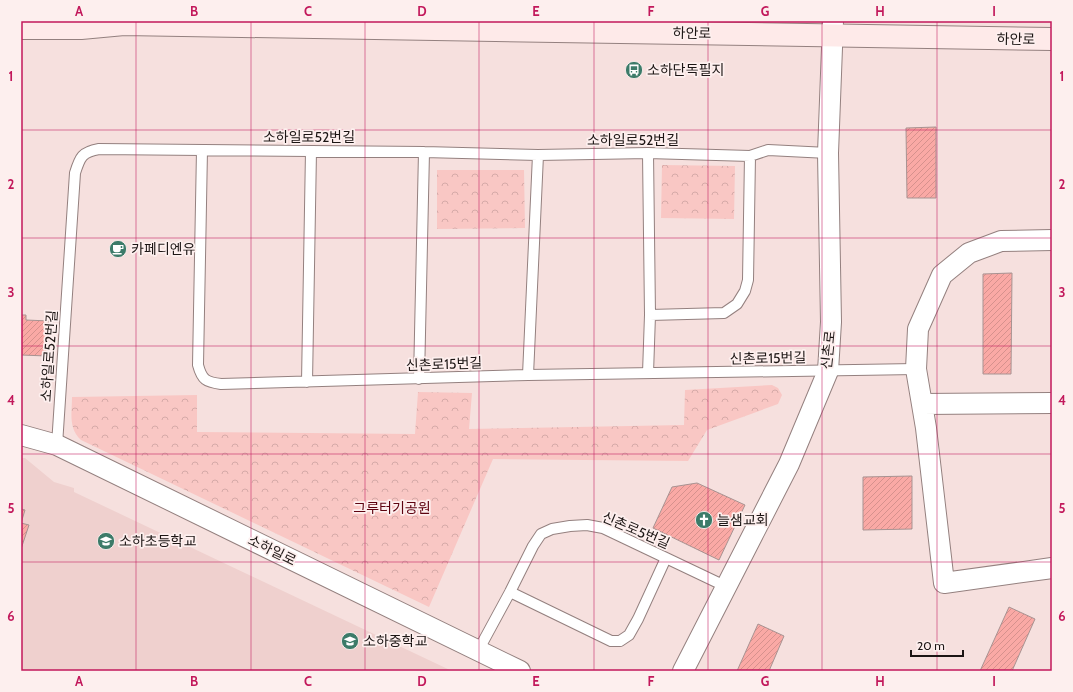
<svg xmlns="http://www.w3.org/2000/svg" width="1073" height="692" viewBox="0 0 1073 692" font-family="Cabin,'Noto Sans KR',sans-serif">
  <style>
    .built { fill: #efd0ce }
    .park { fill: url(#park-crowns) }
    .building { fill: url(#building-hatch); stroke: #a89392 }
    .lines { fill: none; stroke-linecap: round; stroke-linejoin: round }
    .lane-casing { stroke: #94807f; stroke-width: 12 }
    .street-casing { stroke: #94807f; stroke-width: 22 }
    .secondary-casing { stroke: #94807f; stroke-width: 24 }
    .lane { stroke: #fff; stroke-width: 10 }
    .street { stroke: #fff; stroke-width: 20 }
    .secondary { stroke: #feeae9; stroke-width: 22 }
    .grid { fill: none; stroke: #c2185b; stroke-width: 1; stroke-opacity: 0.55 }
    .labels { text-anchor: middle; stroke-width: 3.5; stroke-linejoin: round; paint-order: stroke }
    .street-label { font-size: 14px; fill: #1c1514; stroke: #fdefee }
    .poi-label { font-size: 14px; fill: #1c1514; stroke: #fdefee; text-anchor: start }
    .park-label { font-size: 14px; fill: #5e0310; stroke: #fdefee }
    .neatline { fill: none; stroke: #c2185b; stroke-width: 1.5 }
    .grid-label { font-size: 13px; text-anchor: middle; font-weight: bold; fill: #c2185b }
  </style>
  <defs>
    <pattern id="park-crowns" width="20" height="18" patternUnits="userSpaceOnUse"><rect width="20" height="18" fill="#f9c7c4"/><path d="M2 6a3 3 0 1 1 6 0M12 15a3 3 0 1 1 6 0" fill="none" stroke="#d5aaa8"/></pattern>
    <pattern id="building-hatch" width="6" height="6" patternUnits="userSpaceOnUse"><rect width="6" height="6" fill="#faa9a5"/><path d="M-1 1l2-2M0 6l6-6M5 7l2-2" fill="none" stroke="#d6918d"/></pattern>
  </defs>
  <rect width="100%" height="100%" fill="#f6e0de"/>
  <path class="built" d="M21,458H25L54,482L74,488V492L452,671H21Z"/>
  <path class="park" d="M662,165L735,166L734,219L661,218Z
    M437,170H524L525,228L437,229Z
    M772,385L778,388L782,395L778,404L707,430L688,461L493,459L429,607L81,440C68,428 72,413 72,397L197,395V432L415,434L418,392L472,393L469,429L684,425L685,390Z"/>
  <path class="building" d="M936,127V198H907L906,128Z
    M1012,273L1011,374H983V274Z
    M21,315H26V320L49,321L47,356L21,355V362Z
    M912,476V529L863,530V477Z
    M697,483L745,505L719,560L653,528L672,487Z
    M21,509L25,510L21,523L29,525L21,549Z
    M1009,607L1035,619L1012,671H980Z
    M758,624L784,636L769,671H737Z"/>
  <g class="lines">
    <defs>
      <path id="lane" d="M202,150L198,365C202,380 206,382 221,384L528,375L916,369
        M650,315L724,313L737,304L745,291L748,280L750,156
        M648,373L650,315L648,153
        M528,375L538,155
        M419,379L424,152
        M307,382L311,151
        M57,445L75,173C80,157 82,152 99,149L424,152L538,155L648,153L750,156L768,150L828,153
        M510,592L611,641H620L629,635L638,619L666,558
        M478,651L510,592L533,546L541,534L552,529L570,526L587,525L603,528L727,587"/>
      <path id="street" d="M1052,240L1001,241L969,253L942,275L918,329L916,369L926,428L944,583L1052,568
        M922,404L1052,403
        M21,435L57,445L520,671
        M683,671L789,464L828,371L831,322L828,153L833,21"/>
      <path id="secondary" d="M21,28H81L124,24L1052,39"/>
    </defs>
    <use href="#lane" class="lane-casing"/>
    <use href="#street" class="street-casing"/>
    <use href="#secondary" class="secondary-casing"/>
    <use href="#lane" class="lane"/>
    <use href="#street" class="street"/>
    <use href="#secondary" class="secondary"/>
  </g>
  <path class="grid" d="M136,21V671M251,21V671M365,21V671M479,21V671M594,21V671M708,21V671M822,21V671M937,21V671M21,130H1052M21,238H1052M21,346H1052M21,454H1052M21,562H1052"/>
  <defs>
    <symbol id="bus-disc" viewBox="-11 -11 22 22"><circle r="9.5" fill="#3c7b69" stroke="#fdefee"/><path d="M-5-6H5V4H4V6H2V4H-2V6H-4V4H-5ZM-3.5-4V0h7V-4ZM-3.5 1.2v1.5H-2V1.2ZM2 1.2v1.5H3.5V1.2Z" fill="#fff"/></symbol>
    <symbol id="cafe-disc" viewBox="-11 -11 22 22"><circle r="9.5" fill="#3c7b69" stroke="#fdefee"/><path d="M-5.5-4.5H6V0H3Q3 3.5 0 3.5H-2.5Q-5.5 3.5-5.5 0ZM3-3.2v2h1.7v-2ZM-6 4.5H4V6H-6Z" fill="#fff"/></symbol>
    <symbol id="church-disc" viewBox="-11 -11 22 22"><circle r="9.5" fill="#3c7b69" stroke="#fdefee"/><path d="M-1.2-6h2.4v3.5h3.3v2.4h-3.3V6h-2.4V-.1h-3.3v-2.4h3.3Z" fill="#fff"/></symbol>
    <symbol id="school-disc" viewBox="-11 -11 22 22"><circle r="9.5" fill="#3c7b69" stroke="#fdefee"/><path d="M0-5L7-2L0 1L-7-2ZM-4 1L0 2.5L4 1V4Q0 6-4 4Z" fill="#fff"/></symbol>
  </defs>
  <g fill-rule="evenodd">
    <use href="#bus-disc" x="624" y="60" width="20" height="20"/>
    <use href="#cafe-disc" x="108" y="239" width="20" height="20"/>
    <use href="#church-disc" x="694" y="510" width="20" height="20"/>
    <use href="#school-disc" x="96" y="531" width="20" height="20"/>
    <use href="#school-disc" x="340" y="631" width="20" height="20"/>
  </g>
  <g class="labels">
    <g class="street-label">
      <text transform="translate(692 33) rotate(1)" y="5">하안로</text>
      <text transform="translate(1016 39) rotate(1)" y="5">하안로</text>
      <text x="309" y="142">소하일로52번길</text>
      <text x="633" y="145">소하일로52번길</text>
      <text transform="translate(828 350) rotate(-84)" y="5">신촌로</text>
      <text transform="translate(49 356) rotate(-86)" y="5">소하일로52번길</text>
      <text transform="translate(768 358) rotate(-1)" y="5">신촌로15번길</text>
      <text transform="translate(444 364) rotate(-2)" y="5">신촌로15번길</text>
      <text transform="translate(636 530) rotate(23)" y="5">신촌로5번길</text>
      <text transform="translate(272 550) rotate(26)" y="5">소하일로</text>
    </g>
    <g class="poi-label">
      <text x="647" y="75">소하단독필지</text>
      <text x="131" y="254">카페디엔유</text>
      <text x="717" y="525">늘샘교회</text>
      <text x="119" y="546">소하초등학교</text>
      <text x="363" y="646">소하중학교</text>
    </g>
    <g class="park-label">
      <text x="392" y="513">그루터기공원</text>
    </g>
  </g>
  <rect width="1073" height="692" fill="none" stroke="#fdefee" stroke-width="44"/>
  <path d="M911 650v6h52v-6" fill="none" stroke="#1c1514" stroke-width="2"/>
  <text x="917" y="650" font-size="12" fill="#1c1514" stroke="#fdefee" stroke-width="3" paint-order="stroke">20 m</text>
  <rect x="22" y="22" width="1029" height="648" class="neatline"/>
  <g class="grid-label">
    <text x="79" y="16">A</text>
    <text x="194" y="16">B</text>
    <text x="308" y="16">C</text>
    <text x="422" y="16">D</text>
    <text x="536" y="16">E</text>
    <text x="651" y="16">F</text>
    <text x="765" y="16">G</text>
    <text x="880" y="16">H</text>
    <text x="994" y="16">I</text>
    <text x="11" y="81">1</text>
    <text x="1062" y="81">1</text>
    <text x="11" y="189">2</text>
    <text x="1062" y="189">2</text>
    <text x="11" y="297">3</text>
    <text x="1062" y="297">3</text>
    <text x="11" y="405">4</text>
    <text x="1062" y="405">4</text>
    <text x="11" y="513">5</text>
    <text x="1062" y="513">5</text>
    <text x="11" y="621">6</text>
    <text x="1062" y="621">6</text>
    <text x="79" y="686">A</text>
    <text x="194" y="686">B</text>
    <text x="308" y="686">C</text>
    <text x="422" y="686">D</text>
    <text x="536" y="686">E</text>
    <text x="651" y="686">F</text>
    <text x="765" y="686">G</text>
    <text x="880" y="686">H</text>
    <text x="994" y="686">I</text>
  </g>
</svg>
